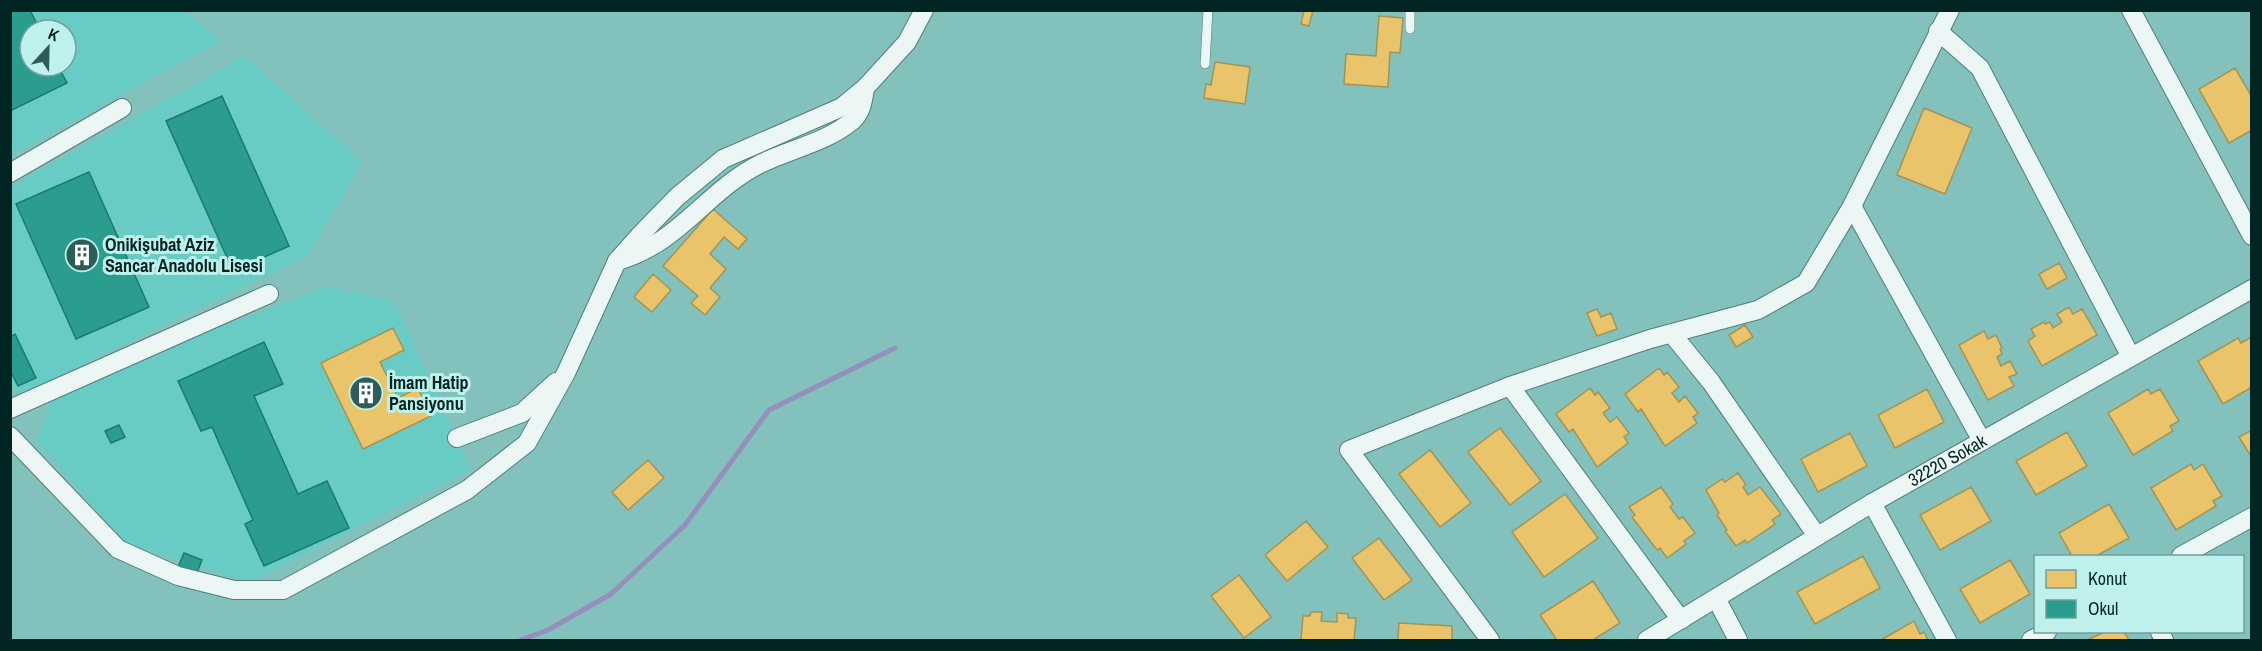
<svg xmlns="http://www.w3.org/2000/svg" width="2262" height="651" viewBox="0 0 2262 651" font-family="'Archivo Narrow',sans-serif">
  <style>
    .built { fill: #68ccc5; fill-rule: evenodd }
    .homes { fill: #e9c46a; stroke: #a39455; stroke-width: 1.5 }
    .schools { fill: #2a9d8f; stroke: #1d796f; stroke-width: 1.5 }
    .lines { fill: none; stroke-linecap: round; stroke-linejoin: round }
    .stream { stroke: #958fbb; stroke-width: 5 }
    .service-casing { stroke: #4e807c; stroke-width: 10 }
    .minor-casing { stroke: #4e807c; stroke-width: 20 }
    .service { stroke: #ecf6f5; stroke-width: 9 }
    .minor { stroke: #ecf6f5; stroke-width: 18 }
    .labels { text-anchor: middle; stroke-width: 6; stroke-linejoin: round; paint-order: stroke }
    .poi-label { font-size: 18px; font-weight: bold; fill: #002523; stroke: #bef1ec; text-anchor: start }
    .street-label { font-size: 18px; fill: #002523; stroke: #bef1ec }
  </style>
  <rect width="100%" height="100%" fill="#83c1bc"/>
  <path class="built" d="M11,11H184L221,41L11,155ZM30,30H66V66H30Z
    M245,56L362,162L308,256L21,394L10,384V187Z
    M328,286L395,302L471,470L249,582L127,544L37,442L52,396L169,347Z"/>
  <path class="homes" d="M1304,10H1313L1309,26L1301,24Z
    M1379,16L1403,18L1400,53L1390,52L1388,87L1344,84L1346,54L1376,56Z
    M1215,62L1250,67L1245,104L1204,98L1206,84L1211,85Z
    M2235,68L2252,97V130L2229,143L2199,89Z
    M1924,108L1972,128L1945,194L1897,175Z
    M713,209L747,239L738,249L724,237L710,254L726,269L710,288L720,297L705,315L691,303L698,296L663,266Z
    M2059,263L2067,278L2047,289L2039,274Z
    M653,274L671,290L652,312L634,297Z
    M2069,307L2073,314L2082,309L2097,335L2042,366L2028,341L2035,336L2031,329L2044,322L2045,324L2050,322L2053,328L2062,322L2057,314Z
    M1597,309L1601,317L1611,313L1617,329L1597,336L1587,313Z
    M1745,325L1753,337L1736,347L1729,335Z
    M393,328L404,350L380,362L398,398L418,388L431,416L363,449L321,363Z
    M1984,331L1988,339L1996,335L2002,348L2000,349L2002,354L1997,357L2001,366L2010,361L2017,374L2009,377L2014,386L1988,400L1959,345Z
    M2238,338L2241,343L2250,338L2252,340V387L2223,404L2198,361Z
    M1659,368L1664,375L1667,372L1679,387L1672,393L1679,402L1685,396L1698,413L1693,417L1697,423L1665,446L1641,409L1638,412L1625,394Z
    M1590,388L1595,395L1598,392L1610,408L1603,413L1610,422L1617,417L1629,433L1624,437L1628,443L1597,467L1573,429L1569,432L1556,414Z
    M1927,389L1944,422L1895,448L1878,415Z
    M2148,389L2151,394L2160,389L2179,421L2170,426L2173,431L2133,455L2108,413Z
    M1500,428L1541,481L1510,505L1468,452Z
    M2252,430V458L2239,437Z
    M2067,432L2087,466L2036,495L2016,461Z
    M1850,433L1867,466L1818,492L1801,459Z
    M1430,450L1471,503L1440,527L1399,474Z
    M648,460L664,478L628,510L612,492Z
    M2191,464L2194,470L2203,464L2222,496L2213,501L2216,506L2176,530L2151,488Z
    M1738,473L1746,485L1743,487L1748,495L1760,487L1781,514L1772,520L1775,524L1747,543L1745,540L1736,546L1725,531L1727,530L1717,515L1719,513L1706,490L1722,479L1725,482Z
    M1661,487L1673,504L1670,507L1679,519L1683,517L1695,533L1684,541L1686,544L1667,558L1660,548L1657,550L1632,517L1635,515L1629,507Z
    M1971,487L1991,521L1940,550L1920,515Z
    M1565,494L1598,538L1544,577L1512,532Z
    M2109,504L2129,538L2096,556H2072L2059,533Z
    M1306,521L1328,547L1287,581L1265,555Z
    M1379,538L1412,580L1384,600L1352,558Z
    M1863,556L1880,588L1815,624L1797,592Z
    M2010,560L2030,594L1980,623L1960,589Z
    M1239,575L1271,617L1244,638L1211,596Z
    M1593,581L1620,623L1593,640H1557L1540,615Z
    M1311,612H1322L1321,621L1337,622V613L1348,614V618H1356L1354,640H1301L1303,616H1310Z
    M1914,621L1920,634L1924,632L1928,640H1881Z
    M1399,623L1452,626V640H1398Z
    M2105,632H2124L2129,640H2087Z"/>
  <path class="schools" d="M10,10H30L40,30H30V66H58L67,83L10,111Z
    M222,96L289,246L233,271L166,121Z
    M89,172L149,307L76,339L16,204Z
    M15,334L36,378L18,386L10,370V337Z
    M264,342L283,384L254,396L298,494L327,481L349,528L264,566L245,524L253,520L212,427L201,431L178,381Z
    M119,425L125,437L111,443L105,431Z
    M184,553L202,560L196,575L178,567Z"/>
  <g class="lines">
    <path class="stream" d="M521,640L548,630L611,594L685,525L769,410L895,348"/>
    <defs>
      <path id="service" d="M1410,29V10
        M1205,64L1208,10"/>
      <g id="minor">
        <path d="M2131,10L2252,236"/>
        <path d="M1938,31L1980,68L2131,357"/>
        <path d="M10,173L122,108"/>
        <path d="M1852,206L1982,441"/>
        <path d="M617,261C679,244 706,191 760,164C790,149 825,143 852,121C862,112 863,101 865,88"/>
        <path d="M1672,334L1711,382L1817,536"/>
        <path d="M1510,386L1681,620"/>
        <path d="M10,409L269,294"/>
        <path d="M10,436L118,549L178,576L234,590H283L467,490L527,443L566,373L617,261L641,234L677,197L723,159L842,107L865,88L907,42L924,10"/>
        <path d="M457,438L522,413L556,382"/>
        <path d="M1872,503L1947,640"/>
        <path d="M2181,556L2252,517"/>
        <path d="M1716,598L1738,640"/>
        <path d="M2160,632L2164,640"/>
        <path d="M1490,640L1349,450L1510,386L1650,339L1758,310L1806,283L1852,206L1950,10"/>
        <path id="s1" d="M1647,640L1872,503L2252,289"/>
        <path d="M2031,640L2047,632"/>
      </g>
    </defs>
    <use href="#service" class="service-casing"/>
    <use href="#minor" class="minor-casing"/>
    <use href="#service" class="service"/>
    <use href="#minor" class="minor"/>
  </g>
  <defs>
    <symbol id="building-disc" viewBox="-11 -11 22 22"><circle r="9.5" fill="#2e5c59" stroke="#bef1ec"/><path d="M-4-6H4V6H1V3H-1V6H-4ZM-2.5-4.3h1.7v1.8h-1.7ZM.8-4.3h1.7v1.8H.8ZM-2.5-1h1.7V.8h-1.7ZM.8-1h1.7V.8H.8Z" fill="#fff"/></symbol>
  </defs>
  <g fill-rule="evenodd">
    <use href="#building-disc" x="63" y="236" width="38" height="38"/>
    <use href="#building-disc" x="347" y="374" width="38" height="38"/>
  </g>
  <g class="labels">
    <g class="poi-label">
      <text x="105" y="251">Onikişubat Aziz<tspan x="105" dy="21">Sancar Anadolu Lisesi</tspan></text>
      <text x="389" y="389">İmam Hatip<tspan x="389" dy="21">Pansiyonu</tspan></text>
    </g>
    <g class="street-label">
      <text dy="6" stroke="none"><textPath href="#s1" startOffset="350">32220 Sokak</textPath></text>
    </g>
  </g>
  <rect width="2262" height="651" fill="none" stroke="#002523" stroke-width="24"/>
  <rect x="2034" y="555" width="210" height="78" fill="#bef1ec" stroke="#729f9c" stroke-width="1.5"/>
  <rect x="2046" y="570" width="30" height="18" fill="#e9c46a" stroke="#729f9c" stroke-width="1.5"/>
  <text x="2088" y="585" font-size="18" fill="#002523">Konut</text>
  <rect x="2046" y="600" width="30" height="18" fill="#2a9d8f" stroke="#729f9c" stroke-width="1.5"/>
  <text x="2088" y="615" font-size="18" fill="#002523">Okul</text>
  <g transform="translate(48 48) rotate(22)"><circle r="28" fill="#bef1ec" stroke="#729f9c" stroke-width="1.5"/>
  <path d="M0-4.5L10 22L0 15L-10 22Z" fill="#2e5c59"/>
  <text y="-9" font-size="16" font-weight="bold" text-anchor="middle" fill="#002523">K</text>
  </g>
</svg>
